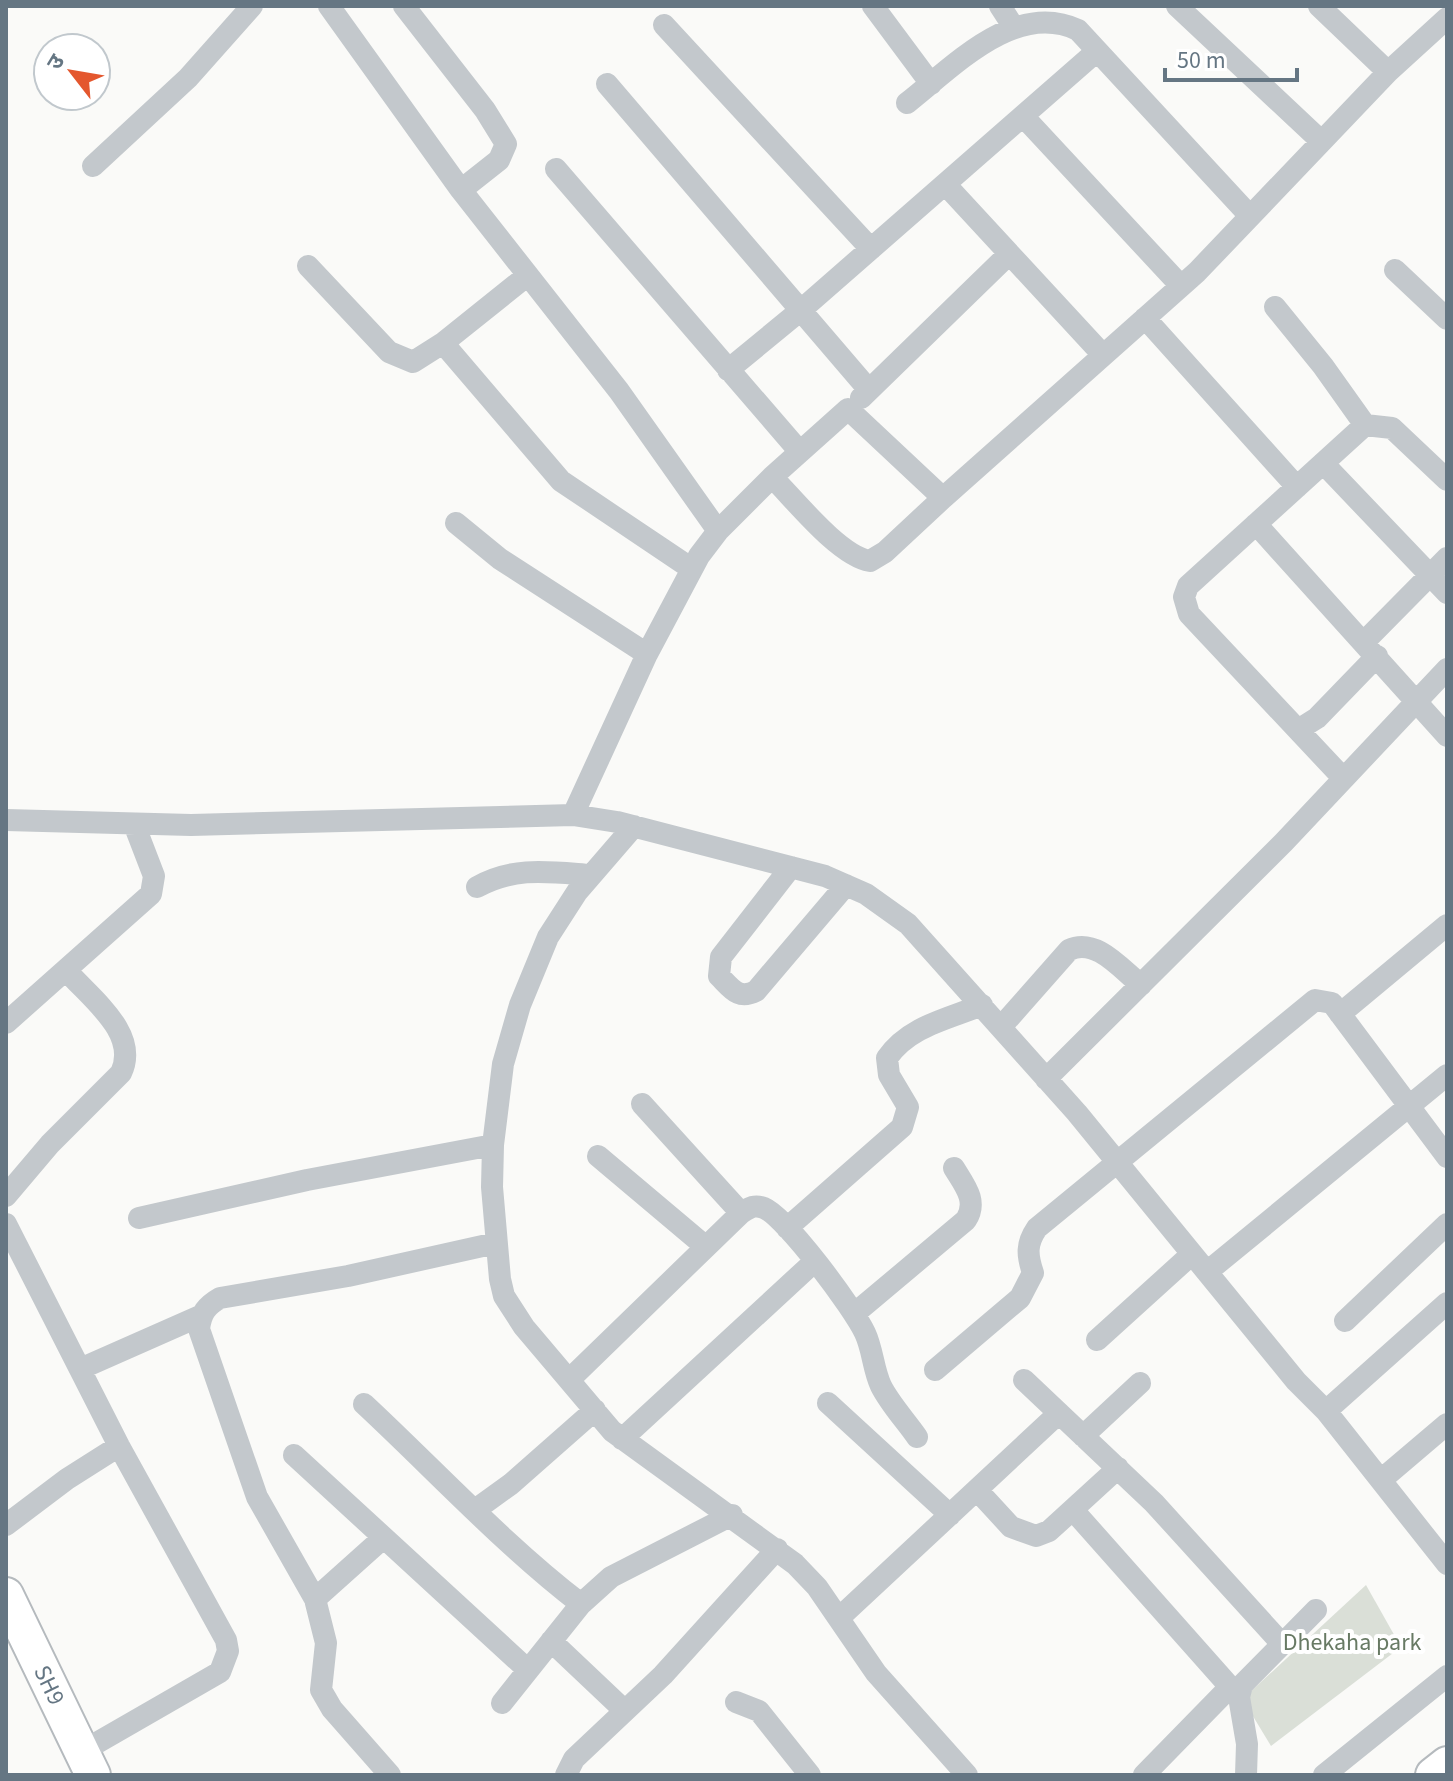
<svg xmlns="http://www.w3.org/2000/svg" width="1453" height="1781" viewBox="0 0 1453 1781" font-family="'Source Sans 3','Noto Sans Devanagari',sans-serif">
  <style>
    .green { fill: #dadfd7 }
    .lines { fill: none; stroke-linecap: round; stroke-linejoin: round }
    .primary-casing { stroke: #b5babe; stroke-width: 38 }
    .minor { stroke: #c3c8cc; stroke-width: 22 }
    .primary { stroke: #fff; stroke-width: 34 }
    .labels { text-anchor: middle; stroke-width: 8; stroke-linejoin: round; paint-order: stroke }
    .park-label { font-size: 24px; fill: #687a64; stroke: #fff }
    .street-label { font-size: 24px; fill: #657683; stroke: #fff }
  </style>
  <rect width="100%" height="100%" fill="#fafaf8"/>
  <path class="green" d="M1366,1585L1401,1647L1271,1746L1248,1708V1694Z"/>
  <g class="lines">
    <defs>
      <g id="primary">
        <path id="s1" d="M6,1595L93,1775"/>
        <path d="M1433,1775L1447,1764"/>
      </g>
    </defs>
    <use href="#primary" class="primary-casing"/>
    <path class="minor" d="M329,6L461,190L619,391L718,531
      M404,6L485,110L506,144L499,160L461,190
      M873,6L931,84
      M1000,6L1013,26
      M1177,6L1321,141
      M1319,6L1388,72
      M664,25L871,249
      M607,84L869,390
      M907,103C953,67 1015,0 1078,30L1250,216
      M1023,116L1181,286
      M93,166L188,78L252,6
      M556,169L800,452
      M945,184L1103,355
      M308,266L389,352L413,362L443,343L528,275
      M1395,270L1447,319
      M1275,307L1323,366L1365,425
      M1145,318L1297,487
      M443,343L561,481L692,569
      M728,370L801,310L1097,51
      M861,398L1009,254
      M1323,463L1447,593
      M772,477C795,500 839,556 870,561L885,552L943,498
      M456,523L500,559L647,654
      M1256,524L1447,736
      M1364,642L1447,558
      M1298,730L1317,718L1377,656
      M1343,778L1189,614L1184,597L1188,586L1365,425L1392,428L1447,480
      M573,815L647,654L699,556L718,531L772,477L848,409L943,498L1197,272L1388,72L1447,18
      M6,820L191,825L573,815L617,822L825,876L866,894L908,924L1077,1113L1296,1381L1326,1411L1447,1564
      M634,826L577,892L548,937L520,1005L503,1064L493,1145L492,1187L500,1279L504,1296L524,1327L612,1431L795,1564L817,1587L876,1673L967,1775
      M791,867L721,957L719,976C732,989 738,1000 756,991L846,885
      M477,887C514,866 550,872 591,875
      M1340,1014L1447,925
      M6,1023L151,894L154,876L134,824
      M1001,1027L1069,950C1096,937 1121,969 1141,985
      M1046,1079L1284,842L1447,669
      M642,1104L741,1213
      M598,1156L706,1247
      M6,1196L50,1144L121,1073C140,1033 90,998 66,970
      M139,1218L307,1180L493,1145
      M6,1224L119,1446L226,1640L228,1651L220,1672L81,1752
      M787,1228L902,1127L908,1107L889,1075L887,1058C909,1026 948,1019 982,1005
      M1207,1272L1447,1075
      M854,1314L966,1220C978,1201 965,1186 954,1168
      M1345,1321L1447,1224
      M1097,1340L1192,1254
      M80,1369L200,1316
      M935,1370L1020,1298L1033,1273C1027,1255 1026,1244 1037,1228L1315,1000L1332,1003L1447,1157
      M569,1380L741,1213C749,1208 754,1204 764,1208C786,1217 854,1309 865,1333C873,1350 873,1369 881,1386C890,1404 906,1421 917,1437
      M1024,1380L1154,1503L1282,1644
      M828,1403L950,1515
      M364,1404C436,1471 503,1544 581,1604
      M1326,1411L1447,1303
      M1083,1436L1140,1383
      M622,1439L814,1262
      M294,1455L528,1670
      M1381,1480L1447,1424
      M977,1490L1011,1527L1036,1536L1049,1531L1118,1468
      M475,1510L511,1484L595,1410
      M1073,1510L1239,1697
      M6,1525L67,1479L119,1446
      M315,1599L382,1539
      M839,1618L1059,1413
      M551,1641L625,1711
      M736,1702L759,1711L810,1775
      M502,1703L581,1604L611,1577L732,1515
      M390,1775L332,1709L321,1690L326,1643L315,1599L257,1497L199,1329C201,1313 206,1306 220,1298L348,1276L496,1243
      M566,1775L574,1759L663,1675L777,1549
      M1144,1775L1230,1687
      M1246,1775L1247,1744L1239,1697L1242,1685L1316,1610
      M1324,1775L1447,1676"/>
    <use href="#primary" class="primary"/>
  </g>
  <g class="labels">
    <g class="park-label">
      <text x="1352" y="1650">Dhekaha park</text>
    </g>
    <g class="street-label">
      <text dy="8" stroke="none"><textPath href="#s1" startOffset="100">SH9</textPath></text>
    </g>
  </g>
  <rect width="1453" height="1781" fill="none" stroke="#657683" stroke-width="16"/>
  <g transform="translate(72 72) rotate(301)"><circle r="38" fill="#ffffff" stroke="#c1c8cd" stroke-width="2"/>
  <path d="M0-6L14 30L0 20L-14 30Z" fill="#e4572e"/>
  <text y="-12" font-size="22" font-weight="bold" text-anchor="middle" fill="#657683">उ</text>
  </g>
  <path d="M1165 68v12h132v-12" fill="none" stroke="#657683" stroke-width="4"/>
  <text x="1177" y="68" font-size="24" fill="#657683" stroke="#ffffff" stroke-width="6" paint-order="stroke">50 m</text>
</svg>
